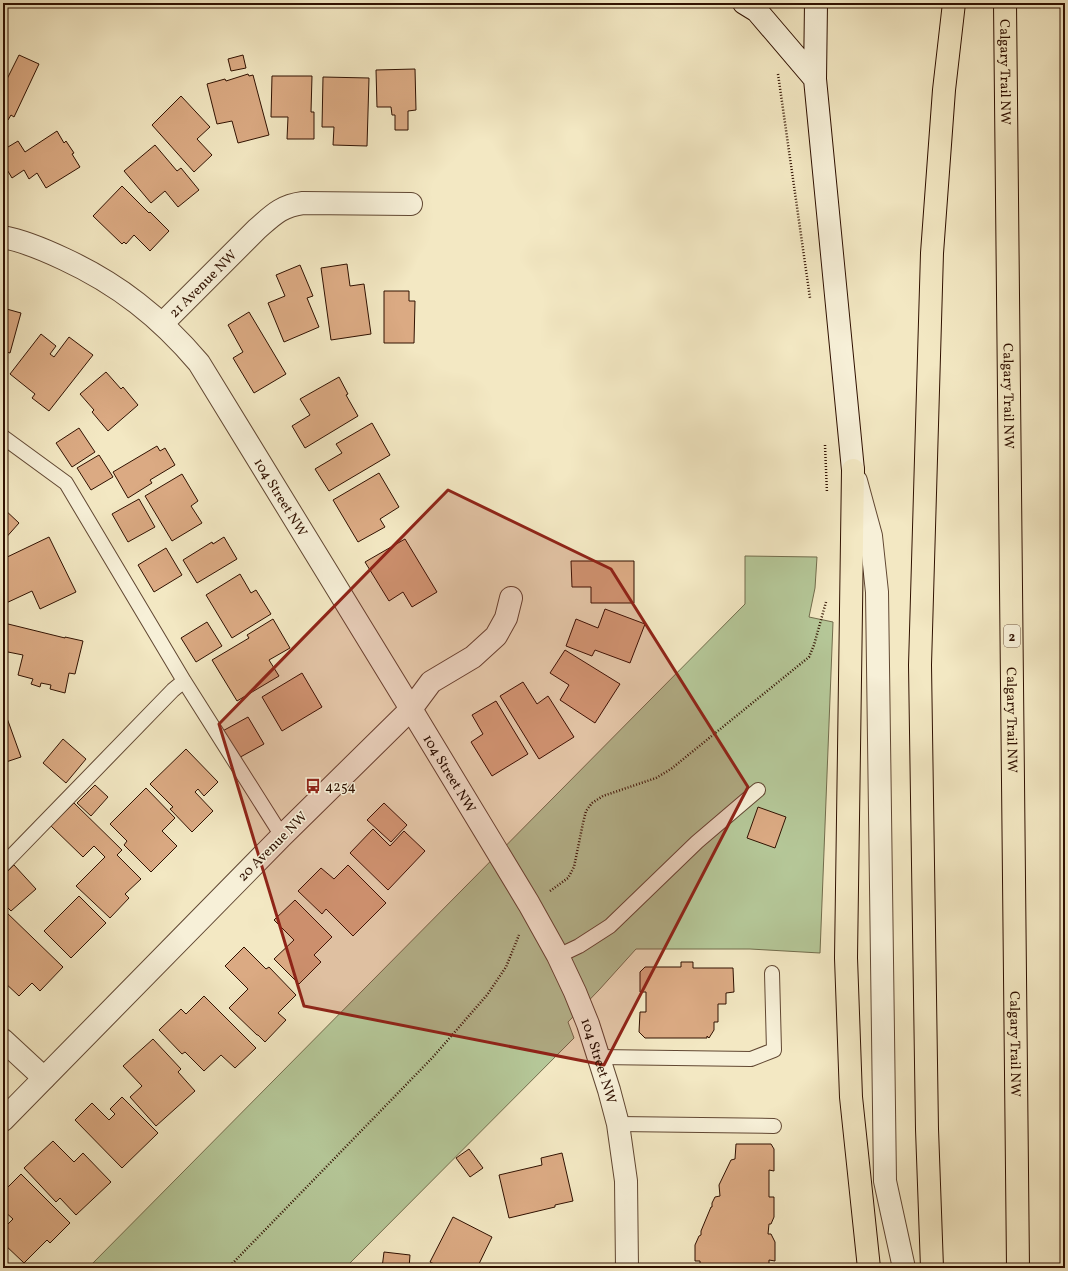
<svg xmlns="http://www.w3.org/2000/svg" width="1068" height="1271" viewBox="0 0 1068 1271" font-family="Vollkorn,serif">
  <style>
    .green { fill: #b5c798; stroke: #726c4c }
    .building { fill: #dbaa83; stroke: #301101 }
    .lines { fill: none; stroke-linecap: round; stroke-linejoin: round }
    .service-casing { stroke: #614732; stroke-width: 16 }
    .minor-casing { stroke: #614732; stroke-width: 24 }
    .tertiary-casing { stroke: #614732; stroke-width: 24 }
    .secondary-casing { stroke: #301101; stroke-width: 24 }
    .motorway-casing { stroke: #301101; stroke-width: 24 }
    .path { stroke: #301101; stroke-width: 2.5; stroke-dasharray: 1 2; stroke-linecap: butt }
    .service { stroke: #f7f0d8; stroke-width: 14 }
    .minor { stroke: #f7f0d8; stroke-width: 22 }
    .tertiary { stroke: #f7f0d8; stroke-width: 22 }
    .secondary { stroke: #f7f0d8; stroke-width: 22 }
    .motorway { stroke: #f3e8c3; stroke-width: 22 }
    .marked { fill: #8f2418; fill-opacity: 0.2; stroke: #8f2418; stroke-width: 3; stroke-linejoin: round }
    .labels { text-anchor: middle; stroke-width: 3; stroke-linejoin: round; paint-order: stroke }
    .shield { fill: #f7f0d8; stroke: #6c5442; stroke-width: 1 }
    .shield-label { font-size: 13px; font-weight: bold; fill: #301101 }
    .street-label { font-size: 14px; fill: #301101; stroke: #f7f0d8 }
    .poi-label { font-size: 14px; fill: #301101; stroke: #f7f0d8; text-anchor: start }
  </style>
  <rect width="100%" height="100%" fill="#f3e8c3"/>
  <filter id="stains"><feTurbulence type="fractalNoise" baseFrequency=".005" numOctaves="4"/><feColorMatrix values="0 0 0 0 .2 0 0 0 0 .09 0 0 0 0 .02 0 0 0 .5 -.17"/></filter>
  <radialGradient id="worn" r=".72"><stop offset=".6" stop-color="#630" stop-opacity="0"/><stop offset="1" stop-color="#630" stop-opacity=".3"/></radialGradient>
  <path class="green" d="M745,556L817,557L815,588L809,617L833,622L820,953L750,949H636L599,990L568,1022L574,1038L345,1268H88L745,604Z"/>
  <path class="building" d="M19,55L39,64L14,117L11,115L8,120L3,117V87Z
    M243,55L246,68L231,71L228,59Z
    M415,69L416,110L408,111V130H395V115H392L391,107H377L376,70Z
    M248,74L249,76L253,75L269,135L238,143L232,121L217,124L207,84L225,79L226,81Z
    M272,76H312L311,112H314V139H287L288,117H271Z
    M323,77L369,78L367,146L333,145L334,127H322Z
    M181,96L210,127L197,139L212,155L194,172L152,125Z
    M57,131L64,143L66,141L74,153L72,154L80,167L46,188L37,173L29,179L24,170L12,178L3,163V150L18,141L25,152Z
    M155,145L177,171L181,168L199,190L178,207L165,191L151,203L124,171Z
    M122,186L149,213L150,212L169,231L150,251L134,235L126,244L124,242L122,244L93,216Z
    M347,264L350,286L364,284L371,334L331,340L321,268Z
    M300,265L313,296L307,298L319,327L284,342L268,303L285,296L276,275Z
    M384,291H409V301H415L414,343H384Z
    M3,308L21,313L10,353L3,351Z
    M249,312L286,374L254,393L233,358L243,352L228,325Z
    M41,334L56,346L50,354L54,357L69,337L93,355L49,411L32,398L35,394L10,374Z
    M106,372L121,389L123,387L138,405L108,431L92,412L94,410L80,394Z
    M339,377L348,394L346,395L358,416L305,448L292,426L310,415L300,399Z
    M372,423L390,455L329,491L315,469L342,453L336,444Z
    M79,428L95,452L72,467L56,443Z
    M157,446L160,451L165,448L175,465L150,480L152,483L128,498L113,472Z
    M99,455L113,477L91,490L77,468Z
    M379,473L399,507L380,519L385,527L358,542L333,500Z
    M182,474L198,501L191,506L202,523L172,541L145,496Z
    M139,499L155,527L128,542L112,514Z
    M3,508L19,523L3,541Z
    M49,537L76,592L40,609L32,591L4,604L3,559Z
    M224,537L237,559L197,583L183,560L212,542L213,544Z
    M405,539L437,592L412,607L403,592L389,601L365,562Z
    M166,548L182,575L154,592L138,565Z
    M571,561H634V603H591V587H572Z
    M240,574L251,593L256,590L271,614L232,638L206,595Z
    M605,609L645,624L630,663L595,650L592,656L566,646L576,619L598,628Z
    M273,619L290,648L269,660L279,676L237,701L212,660L249,638L247,635Z
    M207,622L222,646L196,662L181,638Z
    M4,623L65,638V637L83,641L75,674L69,673L65,693L50,689L51,685L41,683L40,687L31,684L33,679L18,675L23,655L3,651Z
    M565,650L620,684L595,723L560,700L569,685L550,673Z
    M302,673L322,707L282,731L262,697Z
    M523,682L537,704L548,696L574,737L539,759L500,696Z
    M496,701L528,754L492,776L471,742L483,734L472,715Z
    M3,707L21,757L3,763Z
    M248,717L264,744L235,760L219,733Z
    M63,739L86,759L66,783L43,763Z
    M186,749L218,782L204,796L198,789L195,792L213,811L192,832L170,809L173,807L150,784Z
    M95,785L108,797L91,816L77,803Z
    M146,788L175,818L162,831L177,846L151,872L124,845L127,841L110,824Z
    M74,803L122,850L117,855L141,879L125,894L129,898L110,918L76,886L105,857L94,846L83,857L51,826Z
    M384,803L407,825L391,842L367,820Z
    M758,807L786,817L775,848L747,838Z
    M373,829L390,846L404,831L425,851L388,890L350,853Z
    M14,865L36,889L11,911L3,903V876Z
    M348,865L386,903L353,936L326,909L322,914L298,891L321,868L334,879Z
    M79,896L106,923L71,958L44,931Z
    M295,900L332,937L314,955L321,962L299,984L274,959L294,940L274,920Z
    M5,911L63,967L40,991L32,983L19,996L3,981V914Z
    M244,947L266,969L269,967L296,995L278,1013L286,1020L265,1042L258,1035H257L229,1008L248,989L225,966Z
    M681,962H693V968H733L734,992L726,993V1004H718V1022H714V1030L709,1038L707,1036V1038H645L639,1032L640,1012H646V992H640V972L645,967H681Z
    M204,996L256,1048L235,1068L221,1055L204,1071L185,1052L182,1054L159,1030L181,1009L186,1014Z
    M153,1039L181,1069L178,1072L195,1091L156,1126L130,1097L142,1086L123,1066Z
    M122,1097L158,1133L122,1168L75,1120L92,1103L109,1120L115,1114L110,1109Z
    M53,1141L74,1162L83,1153L111,1182L76,1215L60,1198L56,1202L24,1168Z
    M736,1144H771L774,1149V1171L769,1170V1197H774V1217L771,1224H769L768,1234H771L775,1242V1261L769,1260V1268H700V1261H695V1245L699,1236L701,1235V1231L711,1207H712V1203L715,1197L720,1196L719,1185L731,1160L735,1159Z
    M469,1149L483,1168L470,1177L456,1158Z
    M562,1153L573,1201L555,1205V1207L509,1218L499,1175L542,1165L541,1158Z
    M21,1174L70,1223L50,1243L47,1240L24,1263L3,1243V1229L13,1219L3,1210V1192Z
    M453,1217L492,1237L477,1268H442L430,1262Z
    M384,1252L410,1255L409,1268H382Z
    M3,1261L10,1268H3Z"/>
  <g class="lines">
    <defs>
      <path id="service" d="M3,437L66,483L184,681L282,836
        M3,865L173,690L184,681
        M558,956L579,946L610,926L697,842L758,790
        M599,1057L751,1059L774,1050L772,973
        M618,1124L774,1126"/>
      <g id="minor">
        <path id="s1" d="M163,323L257,229C273,215 281,206 303,203L411,204"/>
        <path id="s2" d="M511,598L506,618L496,636L473,657L431,682L411,709L529,904L558,956L575,992L588,1024L609,1090L618,1124L626,1181L627,1268"/>
        <path d="M3,1040L44,1078"/>
      </g>
      <g id="tertiary">
        <path id="s3" d="M3,237C24,241 45,250 64,259C118,284 160,317 199,363L411,709L282,836L3,1120"/>
        <path d="M856,481L871,536L877,592L885,1181L904,1268"/>
      </g>
      <path id="secondary" d="M744,3L757,11L815,79
        M816,3L815,79L853,470"/>
      <g id="motorway">
        <path id="s4" d="M1005,3L1018,1268"/>
        <path d="M853,470L846,958L851,1097L869,1268"/>
        <path d="M932,1268L927,1129L920,665L932,253L944,90L954,3"/>
      </g>
    </defs>
    <use href="#service" class="service-casing"/>
    <use href="#minor" class="minor-casing"/>
    <use href="#tertiary" class="tertiary-casing"/>
    <use href="#secondary" class="secondary-casing"/>
    <use href="#motorway" class="motorway-casing"/>
    <path class="path" d="M778,74L810,298
      M825,445L827,493
      M550,891L568,878L574,867L583,823L586,811L592,803L603,796L656,778L671,769L809,657L814,645L826,602
      M228,1268L433,1057L487,995L506,967L519,935"/>
    <use href="#service" class="service"/>
    <use href="#minor" class="minor"/>
    <use href="#tertiary" class="tertiary"/>
    <use href="#secondary" class="secondary"/>
    <use href="#motorway" class="motorway"/>
  </g>
  <path class="marked" d="M448,490L611,569L748,787L604,1065L304,1006L219,724Z"/>
  <defs>
    <symbol id="bus-bare" viewBox="-9 -9 18 18"><path d="M-5-6H5V4H4V6H2V4H-2V6H-4V4H-5ZM-3.5-4V0h7V-4ZM-3.5 1.2v1.5H-2V1.2ZM2 1.2v1.5H3.5V1.2Z" fill="#8f2418" stroke="#f7f0d8" stroke-width="2.5" paint-order="stroke"/></symbol>
  </defs>
  <g fill-rule="evenodd">
    <use href="#bus-bare" x="302" y="775" width="22" height="22"/>
  </g>
  <g class="labels">
    <rect class="shield" x="1004" y="625" width="16" height="22" rx="3"/>
    <g class="shield-label">
      <text x="1012" y="641">2</text>
    </g>
    <g class="street-label">
      <text dy="5" stroke="none"><textPath href="#s4" startOffset="69">Calgary Trail NW</textPath></text>
      <text dy="5" stroke="none"><textPath href="#s1" startOffset="56">21 Avenue NW</textPath></text>
      <text dy="5" stroke="none"><textPath href="#s4" startOffset="393">Calgary Trail NW</textPath></text>
      <text dy="5" stroke="none"><textPath href="#s3" startOffset="394">104 Street NW</textPath></text>
      <text dy="5" stroke="none"><textPath href="#s4" startOffset="717">Calgary Trail NW</textPath></text>
      <text dy="5" stroke="none"><textPath href="#s2" startOffset="230">104 Street NW</textPath></text>
      <text transform="translate(272 846) rotate(-45)" y="5">20 Avenue NW</text>
      <text dy="5" stroke="none"><textPath href="#s4" startOffset="1041">Calgary Trail NW</textPath></text>
      <text dy="5" stroke="none"><textPath href="#s2" startOffset="555">104 Street NW</textPath></text>
    </g>
    <g class="poi-label">
      <text x="325" y="791">4254</text>
    </g>
  </g>
  <rect width="1068" height="1271" fill="none" stroke="#f3e8c3" stroke-width="16"/>
  <rect x="4" y="4" width="1060" height="1263" fill="none" stroke="#301101" stroke-width="2"/>
  <rect x="8" y="8" width="1052" height="1255" fill="none" stroke="#301101"/>
  <rect width="100%" height="100%" filter="url(#stains)"/>
  <rect width="100%" height="100%" fill="url(#worn)"/>
</svg>
